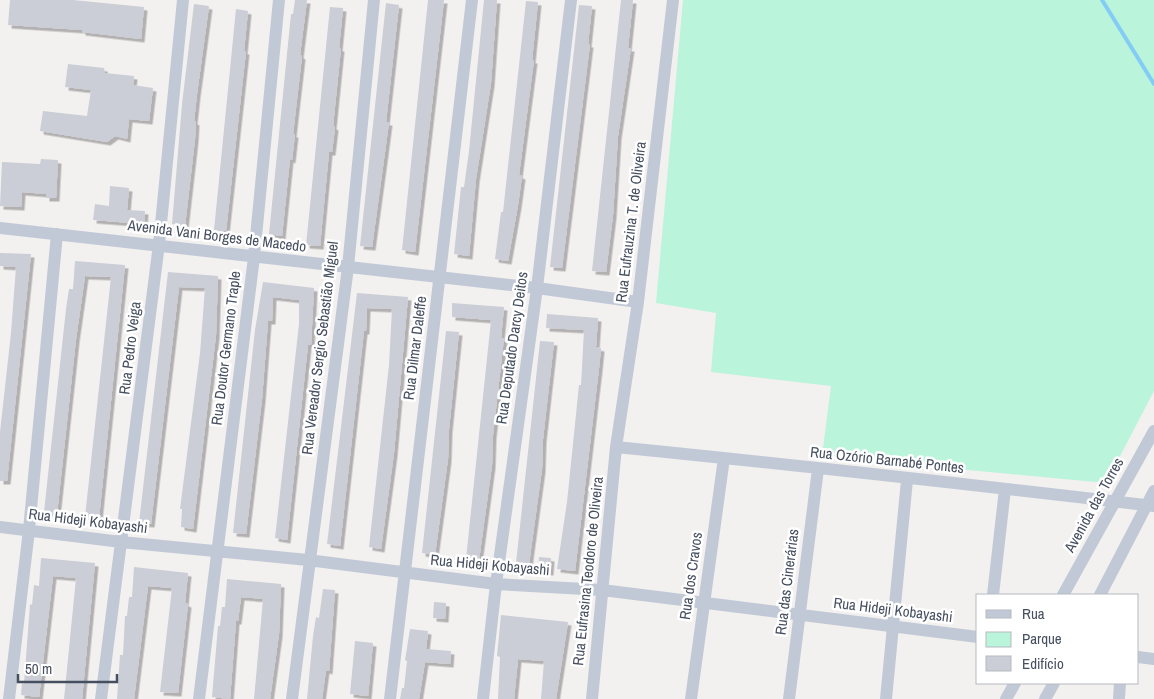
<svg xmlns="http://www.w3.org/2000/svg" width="1154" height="699" viewBox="0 0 1154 699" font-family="'Archivo Narrow',sans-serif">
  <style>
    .green { fill: #baf4da }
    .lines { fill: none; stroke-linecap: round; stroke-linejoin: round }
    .stream { stroke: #83ccf6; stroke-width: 4 }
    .building { fill: #cbced6; filter: url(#shadow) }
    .minor { stroke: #c2c9d6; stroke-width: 12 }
    .labels { text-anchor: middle; stroke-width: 5; stroke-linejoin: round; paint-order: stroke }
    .street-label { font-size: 15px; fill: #464f60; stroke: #fff }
  </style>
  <defs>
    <filter id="shadow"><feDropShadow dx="3.5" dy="3.5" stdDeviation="0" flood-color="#0004"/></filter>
  </defs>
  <rect width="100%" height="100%" fill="#f3f0f0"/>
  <path class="green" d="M683,0H1154V391L1106,483L822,456L831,386L711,372L716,313L656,303Z"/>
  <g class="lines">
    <path class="stream" d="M1102,0L1154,84"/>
  </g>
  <path class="building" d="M10,0H73L144,7L141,39L82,32V30L8,25Z
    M295,0H307L300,55L302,56L293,134H295L292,160L290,159L282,236L269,234L291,14H293Z
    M428,0H444L415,252L402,250Z
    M484,0H497L491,83L476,179L469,256L454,254L461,187H464L469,151Z
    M621,0H633L628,48H631L618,136L613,215L606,272L592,271Z
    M526,1L538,2L532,60H534L519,175L522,176L518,205L508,261L495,259L501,212H503Z
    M386,3L399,5L386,122H389L385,152L372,247L360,246Z
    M194,4L209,6L197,94L194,121L196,122L195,139L185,226L172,224L182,104Z
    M579,5L592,6L588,44H590L562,268L550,267Z
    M330,7L343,8L339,48H341L333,126L335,127L332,152H329L320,246L306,245Z
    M236,9L248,11L244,51H246L226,231L214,230Z
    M68,64L104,68L105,73L134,76L133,85L153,88L149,121L129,119L127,139L115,136L107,142L40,131L43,111L87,116L91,90L65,87Z
    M41,159L58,160L56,198H46V194L22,192L21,207L0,206L2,162L40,164Z
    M110,186L129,188L127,210L145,211L144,224L93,220L95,204L109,206Z
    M0,253L31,254L7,481H0V432L11,333L16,267L0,266Z
    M75,261L125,265L99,518L85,517L111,277L85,276L76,339L57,514L44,512L66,309L69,289H73Z
    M168,272L218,276L216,335L193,529L181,527L182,509H180L200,353L205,288L179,287L151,524L139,523Z
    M263,282L314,288L311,345H308L287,540L275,538L299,324V300L273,297L272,321H268L262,399L246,534L233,533L255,330Z
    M357,293L408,297L394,453L381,549L369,547L389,365L392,309L367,308L366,331H364L340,546L327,544Z
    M452,303L504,307L501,338H504L493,435L492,465L479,560L466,559L491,320L452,317Z
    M547,314L598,318L596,347L601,348L599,368L575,571L557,569L567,502L579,385H581L584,330L546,328Z
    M446,331L459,332L449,429L448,459L435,555L422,553Z
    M540,341L554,342L543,439L542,469L529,564L516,563Z
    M539,557L551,558L550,572L538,571Z
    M41,558L95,563L82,699H64L76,578L53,576L39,697L21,695L22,683L24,684L30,604L32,605L34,585L39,586Z
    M134,567L188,573L185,603L188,604L178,693L160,692L172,588L148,586L134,699H117L120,655H123L125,616H127L129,597H132Z
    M227,579L281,584L279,634L270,699H254L263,599L241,597L238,621H236L230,699L212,697L218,626H220L222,607H225Z
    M323,589L335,590L329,671L326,670L322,699H307L313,636L316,617L319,618Z
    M434,602L446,603L445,619L433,618Z
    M501,615L568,622L556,699H541L544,661L518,659L514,699H498L500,657L497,656Z
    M410,629L428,631L426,649L451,651L450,664L425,662L419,699H400L402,688H404L407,661L405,660Z
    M355,641L373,643L368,696L350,694Z"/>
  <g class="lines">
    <path class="minor" d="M0,228L537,288L638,302
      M616,447C796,465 975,485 1154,506
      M0,527L121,542L308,560L496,584L602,590L978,637
      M993,595L1005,489
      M1063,595L1154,431
      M1100,595L1154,491
      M1138,657L1154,659
      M9,699L29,530L57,234
      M101,699L159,244L183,0
      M199,699L254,257L279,0
      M292,699L348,267L374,0
      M390,699L472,0
      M483,699L496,584L537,288L571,0
      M592,699L616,447L638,302L673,0
      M691,699L724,458
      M789,699L818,469
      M886,699L907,480
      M1006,699L1015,683
      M1045,699L1054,683
      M1119,699L1120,683"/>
  </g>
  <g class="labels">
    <g class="street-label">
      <text transform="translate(631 222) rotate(-83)" y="5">Rua Eufrauzina T. de Oliveira</text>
      <text transform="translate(217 236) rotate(7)" y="5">Avenida Vani Borges de Macedo</text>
      <text transform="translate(130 348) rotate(-83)" y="5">Rua Pedro Veiga</text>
      <text transform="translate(226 348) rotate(-83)" y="5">Rua Doutor Germano Traple</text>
      <text transform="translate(320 348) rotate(-83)" y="5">Rua Vereador Sergio Sebastião Miguel</text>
      <text transform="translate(415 348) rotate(-83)" y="5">Rua Dilmar Daleffe</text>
      <text transform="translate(512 348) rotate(-82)" y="5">Rua Deputado Darcy Deitos</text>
      <text transform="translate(887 460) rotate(6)" y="5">Rua Ozório Barnabé Pontes</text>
      <text transform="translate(1094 505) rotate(-61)" y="5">Avenida das Torres</text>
      <text transform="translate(88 521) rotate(7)" y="5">Rua Hideji Kobayashi</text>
      <text transform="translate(490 565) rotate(5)" y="5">Rua Hideji Kobayashi</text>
      <text transform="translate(588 571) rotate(-84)" y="5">Rua Eufrasina Teodoro de Oliveira</text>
      <text transform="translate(691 576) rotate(-82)" y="5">Rua dos Cravos</text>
      <text transform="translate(787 582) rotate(-83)" y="5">Rua das Cinerárias</text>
      <text transform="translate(893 610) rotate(7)" y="5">Rua Hideji Kobayashi</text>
    </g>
  </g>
  <rect x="976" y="594" width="162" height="90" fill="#ffffff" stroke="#b5b9bf"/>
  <rect x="986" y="610" width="25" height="8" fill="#c2c9d6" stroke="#b5b9bf"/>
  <text x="1022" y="619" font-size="15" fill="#464f60">Rua</text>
  <rect x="986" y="632" width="25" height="15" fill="#baf4da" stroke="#b5b9bf"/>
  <text x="1022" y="644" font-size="15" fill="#464f60">Parque</text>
  <rect x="986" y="656" width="25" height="15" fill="#cbced6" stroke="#b5b9bf"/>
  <text x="1022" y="669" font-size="15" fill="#464f60">Edifício</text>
  <path d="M18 674v8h99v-8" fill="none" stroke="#464f60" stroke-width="2.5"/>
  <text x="25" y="674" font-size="15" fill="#464f60" stroke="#ffffff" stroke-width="4" paint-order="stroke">50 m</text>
</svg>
